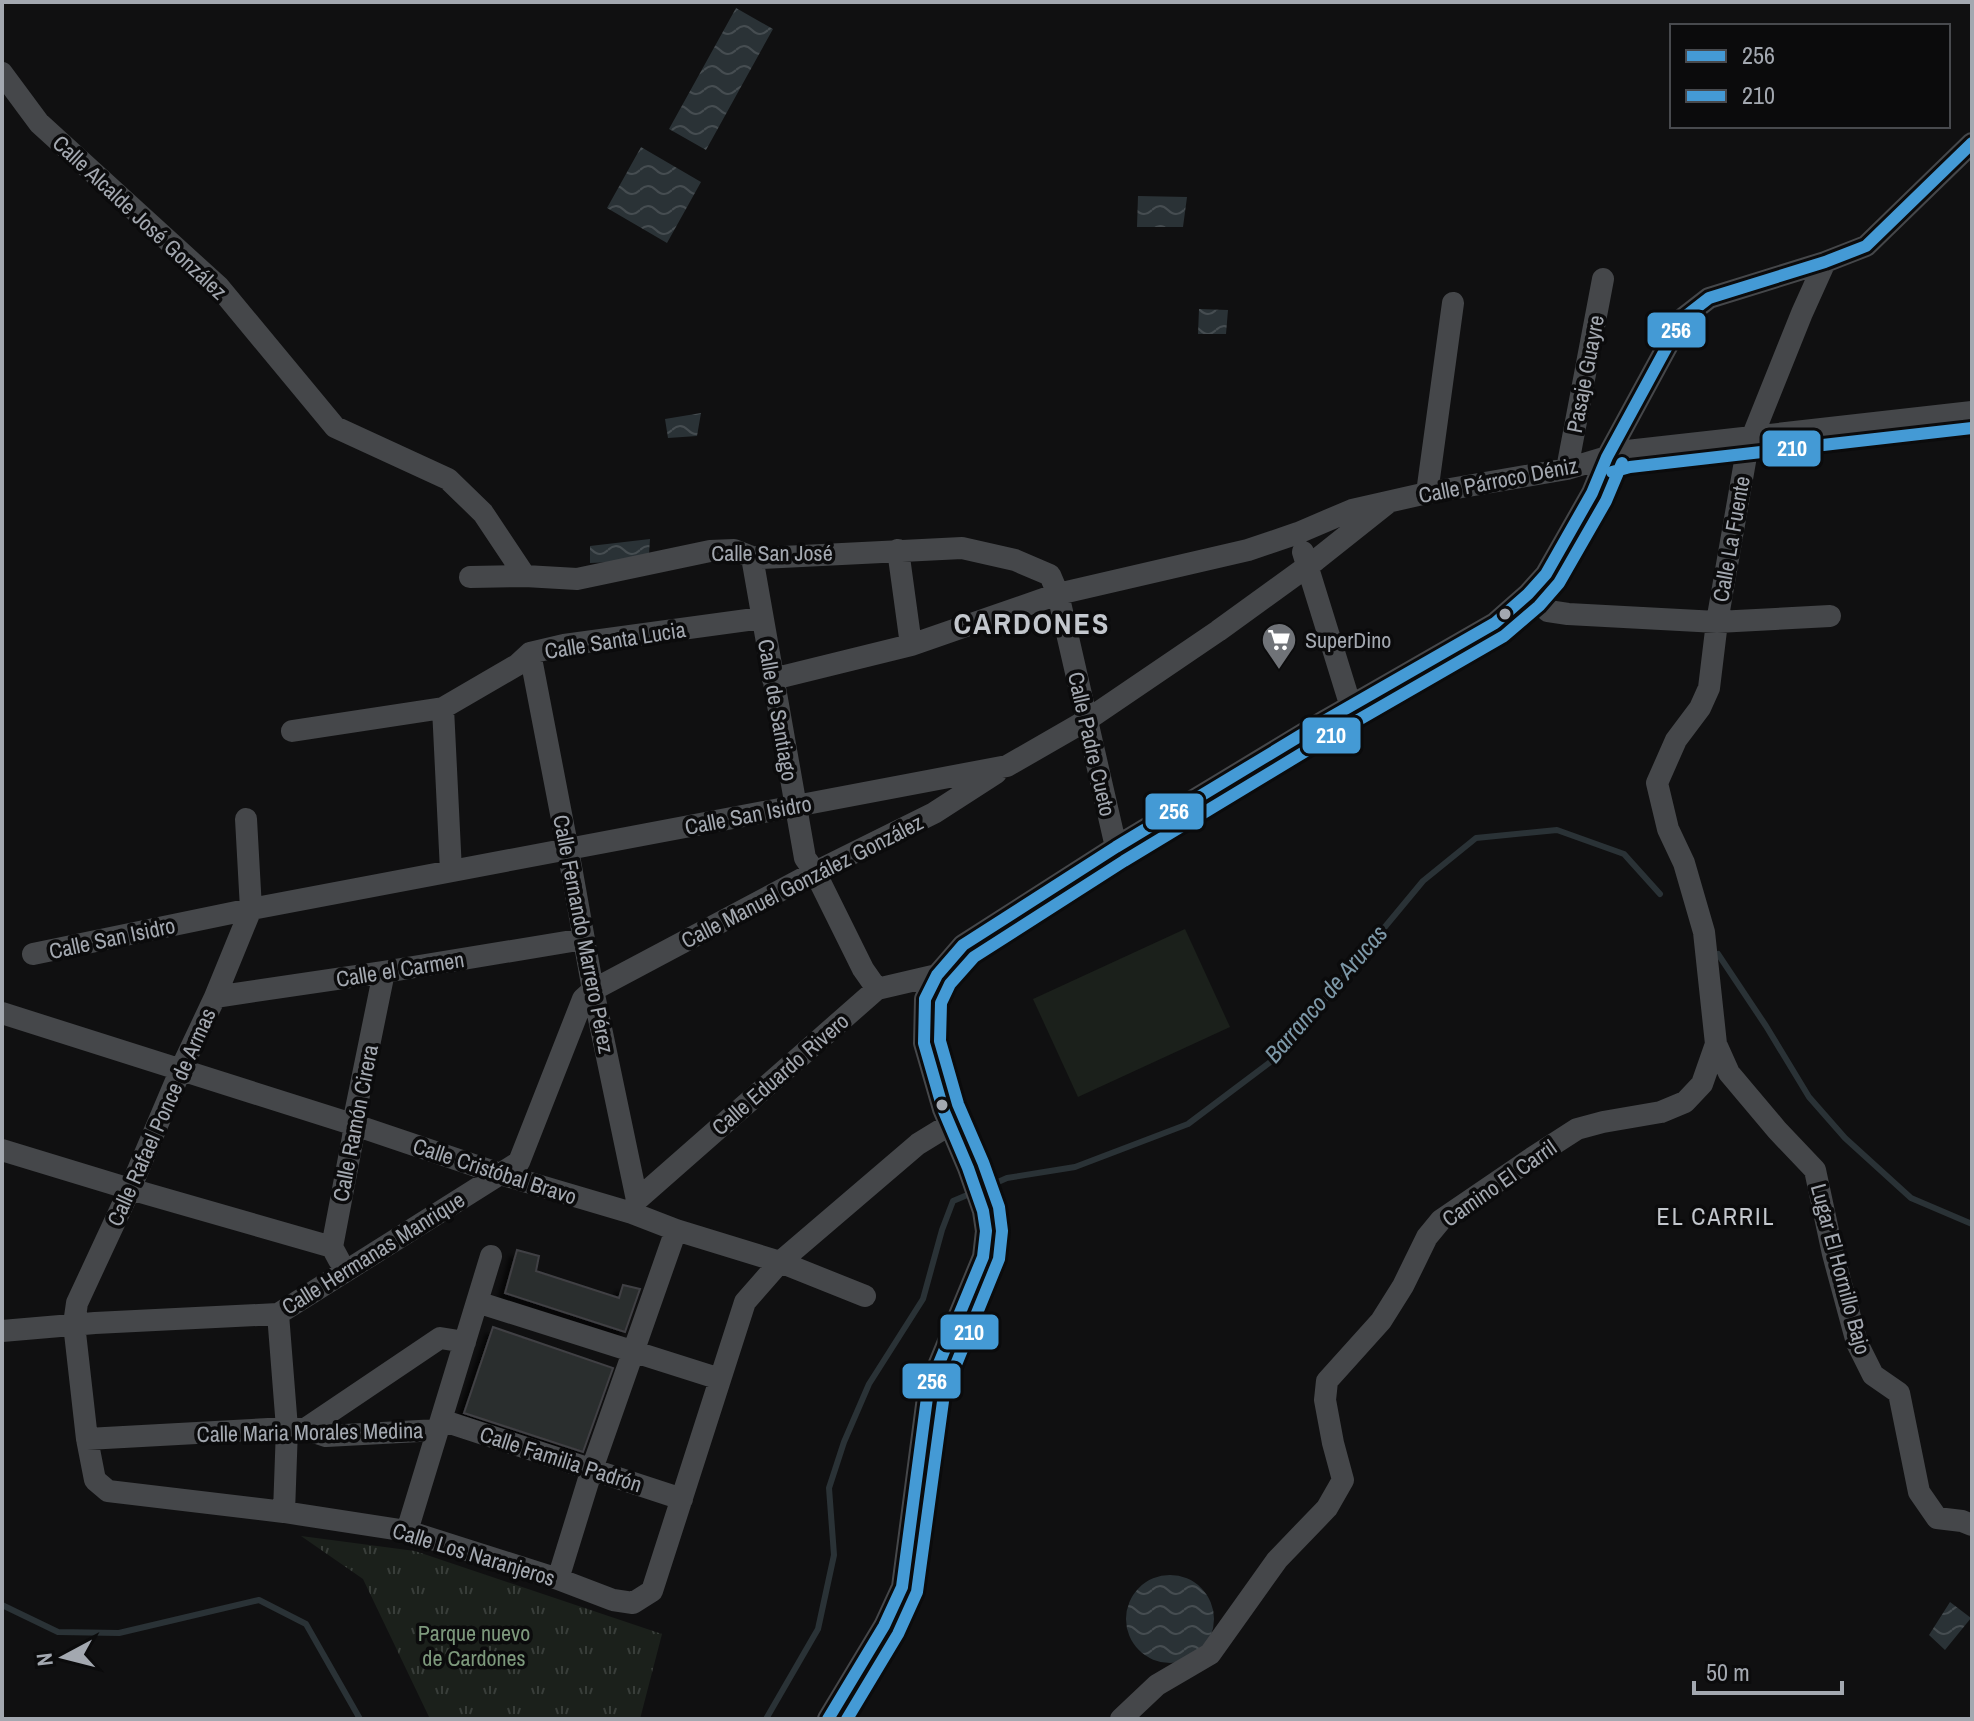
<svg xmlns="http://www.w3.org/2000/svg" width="1974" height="1721" viewBox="0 0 1974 1721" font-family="'Archivo Narrow',sans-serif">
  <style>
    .grass { fill: #1b201b }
    .park { fill: url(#park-tufts) }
    .water { fill: url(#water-waves) }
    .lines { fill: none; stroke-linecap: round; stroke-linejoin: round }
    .stream { stroke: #2a3236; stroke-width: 6 }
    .building { fill: #2c2d2e; stroke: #404144; stroke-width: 2; filter: url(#shadow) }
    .minor { stroke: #45474a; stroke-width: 22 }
    .bus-1-casing { stroke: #0b0b0c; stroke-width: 18 }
    .bus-2-casing { stroke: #0b0b0c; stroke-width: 18 }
    .bus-1 { stroke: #449ad5; stroke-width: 12 }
    .bus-2 { stroke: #449ad5; stroke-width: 12 }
    .bus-dot { fill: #a3a8b0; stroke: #0b0b0c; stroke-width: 3 }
    .labels { text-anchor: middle; stroke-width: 7; stroke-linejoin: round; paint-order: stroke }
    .street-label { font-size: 22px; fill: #a3a8b0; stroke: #0b0b0c }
    .poi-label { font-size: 22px; fill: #a3a8b0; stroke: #0b0b0c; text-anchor: start }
    .park-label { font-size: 22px; fill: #7d997c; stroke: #0b0b0c }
    .water-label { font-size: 24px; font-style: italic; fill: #7d98a8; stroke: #0b0b0c }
    .neighbourhood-label { font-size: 24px; letter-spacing: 2px; fill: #c3c7cd; stroke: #0b0b0c }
    .district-label { font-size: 30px; font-weight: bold; letter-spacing: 2px; fill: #c3c7cd; stroke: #0b0b0c }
    .line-badge { stroke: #0b0b0c; stroke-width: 3 }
    .badge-label { font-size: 22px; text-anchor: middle; font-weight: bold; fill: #fff }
  </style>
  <defs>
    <pattern id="park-tufts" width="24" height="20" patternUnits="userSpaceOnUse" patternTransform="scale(2)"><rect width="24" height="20" fill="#1b201b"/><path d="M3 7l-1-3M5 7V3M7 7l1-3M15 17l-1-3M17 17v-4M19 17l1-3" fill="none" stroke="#393e3a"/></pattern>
    <pattern id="water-waves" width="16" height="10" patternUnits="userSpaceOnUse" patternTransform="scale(2)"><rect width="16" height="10" fill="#2a3236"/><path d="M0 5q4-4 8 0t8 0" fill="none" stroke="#464d51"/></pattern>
    <filter id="shadow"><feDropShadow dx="-7" dy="7" stdDeviation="2" flood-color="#0009"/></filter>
  </defs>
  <rect width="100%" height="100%" fill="#101011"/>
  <path class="grass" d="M1185,929L1230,1027L1078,1097L1033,999Z"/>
  <path class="park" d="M301,1536L415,1551L662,1634L640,1719H430L363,1579Z"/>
  <path class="water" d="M736,8L773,29L706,150L669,129Z
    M641,147L701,182L667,243L607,208Z
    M1138,196L1187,197L1183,227H1137Z
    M1199,309L1228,310L1226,334H1198Z
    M701,413L697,436L668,438L665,419Z
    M650,539L649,554L615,562L590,563V546Z
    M1126 1619a44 44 0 1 1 88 0a44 44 0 1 1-88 0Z
    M1950,1602L1971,1618L1945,1650L1929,1635Z"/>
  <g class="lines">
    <path class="stream" d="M1718,954L1766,1026L1809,1097L1845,1138L1911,1198L1972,1224
      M982,1189L1007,1178L1075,1167L1188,1124L1277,1057L1423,881L1476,838L1557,830L1624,854L1660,894
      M2,1605L58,1632L119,1633L259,1600L306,1624L360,1719
      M766,1719L818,1629L834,1555L829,1488L844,1442L869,1384L923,1299L942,1230L953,1201L972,1193"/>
  </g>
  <path class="building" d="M517,1250L539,1256L536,1271L619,1298L623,1285L640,1289L625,1332L505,1293Z
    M493,1327L613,1368L583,1452L464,1413Z"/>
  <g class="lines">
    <path class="minor" d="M2,73L39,123L219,287L335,427L448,479L483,513L525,576
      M1567,469L1603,279
      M1427,493L1453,303
      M898,550L911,645
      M1303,552L1351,707
      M752,557L805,858L815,872L863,969L877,989
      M470,577L525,576L577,579L710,551L734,550L752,557L761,558L962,548L1015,560L1050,575L1058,594L1116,847
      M1528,594L1548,611L1568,614L1717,622L1830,616
      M530,653L568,850L593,990L637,1200L632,1213
      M773,679L911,645L1058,594L1248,550L1298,533L1352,510L1427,493L1567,469L1627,451L1972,412
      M443,708L451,871
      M292,731L443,708L517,665L530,653L564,645L762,618
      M246,819L251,909L215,997L181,1069L130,1189L77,1303L74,1324L87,1439L95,1480L108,1491L284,1512L407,1531L558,1579L613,1600L633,1603L652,1591L745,1302L780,1262L865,1296
      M33,954L251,909L1007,766L1087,720L1218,631L1316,560L1389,502
      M215,997L384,972L584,939
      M2,1013L355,1125L500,1174L632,1213L676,1230L780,1262L918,1144L949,1125
      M1716,1044L1729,1073L1777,1130L1815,1170L1833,1254L1857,1343L1873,1375L1899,1393L1919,1492L1937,1518L1962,1521L1972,1525
      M2,1150L130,1189L332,1247
      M637,1200L877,989L937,975
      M339,1260L332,1247L353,1137L355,1114L384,972
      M477,1302L720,1379
      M278,1314L287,1428L284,1512
      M2,1331L95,1323L278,1314L519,1162L583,999L593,990L815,872L934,813L996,773
      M441,1420L682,1499
      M305,1429L440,1338L465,1342
      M87,1439L287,1428L305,1429L326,1436L438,1430
      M407,1531L491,1256
      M558,1579L592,1469L676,1230
      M828,1719L884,1626L902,1587L928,1390L983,1257L986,1231L983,1211L968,1168L943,1109L924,1043L925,999L937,975L963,945L1116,847L1326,720L1495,623L1528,594L1546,574L1592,493L1607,457L1682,319L1709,298L1825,262L1866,246L1972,143
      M1121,1719L1157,1685L1210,1654L1277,1560L1327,1508L1343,1480L1333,1443L1325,1400L1327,1381L1381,1321L1403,1286L1427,1237L1441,1220L1532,1158L1577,1129L1603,1122L1661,1112L1685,1102L1702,1084L1716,1044L1704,932L1684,863L1668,829L1657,783L1676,740L1700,708L1709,688L1717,622L1747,450L1802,313L1825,262"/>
    <defs>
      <path id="bus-1" d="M828,1719L884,1626L902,1587L928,1390L983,1257L986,1231L983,1211L968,1168L943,1109L924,1043L925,999L937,975L963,945L1116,847L1326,720L1495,623L1528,594L1546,574L1592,493L1607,457L1682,319L1709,298L1825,262L1866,246L1972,143"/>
      <path id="bus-2" d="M1612,472L1630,467L1972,428
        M847,1719L898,1634L917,1592L944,1394L999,1259L1002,1231L999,1207L983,1162L958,1104L940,1041L941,1003L950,984L974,957L1124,861L1334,734L1504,636L1539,606L1559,583L1606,501L1622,463"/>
    </defs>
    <use href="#bus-1" class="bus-1-casing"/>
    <use href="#bus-2" class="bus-2-casing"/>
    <use href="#bus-1" class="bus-1"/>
    <use href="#bus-2" class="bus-2"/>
  </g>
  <defs>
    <symbol id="supermarket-pin" viewBox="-11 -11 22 30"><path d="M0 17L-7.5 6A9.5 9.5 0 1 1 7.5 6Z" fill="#707378" stroke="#0b0b0c"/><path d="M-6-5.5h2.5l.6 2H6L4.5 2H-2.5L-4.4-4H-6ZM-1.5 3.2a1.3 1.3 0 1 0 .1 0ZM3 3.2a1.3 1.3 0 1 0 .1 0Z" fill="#fff"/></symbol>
  </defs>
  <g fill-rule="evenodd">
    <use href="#supermarket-pin" x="1259" y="620" width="40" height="54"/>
  </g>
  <g class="bus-dot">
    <circle cx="1505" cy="614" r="7"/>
    <circle cx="942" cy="1105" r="7"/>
  </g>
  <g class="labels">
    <g class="street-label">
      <text transform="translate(140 217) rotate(43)" y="8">Calle Alcalde José González</text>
      <text transform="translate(1585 374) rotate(-79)" y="8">Pasaje Guayre</text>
      <text transform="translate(1498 480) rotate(-11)" y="8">Calle Párroco Déniz</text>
      <text transform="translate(1731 539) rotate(-80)" y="8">Calle La Fuente</text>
      <text x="772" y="561">Calle San José</text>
      <text transform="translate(615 640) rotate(-9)" y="8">Calle Santa Lucia</text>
      <text transform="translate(778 710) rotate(80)" y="8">Calle de Santiago</text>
      <text transform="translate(1092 744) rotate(77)" y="8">Calle Padre Cueto</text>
      <text transform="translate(748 815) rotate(-11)" y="8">Calle San Isidro</text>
      <text transform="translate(802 881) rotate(-27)" y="8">Calle Manuel González González</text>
      <text transform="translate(584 934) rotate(79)" y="8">Calle Fernando Marrero Pérez</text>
      <text transform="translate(112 938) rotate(-12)" y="8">Calle San Isidro</text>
      <text transform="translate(400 969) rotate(-9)" y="8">Calle el Carmen</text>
      <text transform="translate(780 1074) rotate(-41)" y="8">Calle Eduardo Rivero</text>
      <text transform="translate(161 1117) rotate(-66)" y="8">Calle Rafael Ponce de Armas</text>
      <text transform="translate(355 1123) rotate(-79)" y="8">Calle Ramón Cirera</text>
      <text transform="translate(495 1171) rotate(18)" y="8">Calle Cristóbal Bravo</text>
      <text transform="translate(1499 1183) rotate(-35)" y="8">Camino El Carril</text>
      <text transform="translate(373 1253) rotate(-32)" y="8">Calle Hermanas Manrique</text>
      <text transform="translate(1841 1269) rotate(75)" y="8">Lugar El Hornillo Bajo</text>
      <text transform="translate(310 1432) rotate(-1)" y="8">Calle Maria Morales Medina</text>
      <text transform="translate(561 1459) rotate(18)" y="8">Calle Familia Padrón</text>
      <text transform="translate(474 1554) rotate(17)" y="8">Calle Los Naranjeros</text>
    </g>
    <g class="poi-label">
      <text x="1305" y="648">SuperDino</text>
    </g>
    <g class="park-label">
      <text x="474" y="1641">Parque nuevo<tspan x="474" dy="25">de Cardones</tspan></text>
    </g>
    <g class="water-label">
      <text transform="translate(1326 994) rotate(-49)" y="8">Barranco de Arucas</text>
    </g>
    <g class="neighbourhood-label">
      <text x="1716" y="1225">EL CARRIL</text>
    </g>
    <g class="district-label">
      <text x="1032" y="634">CARDONES</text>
    </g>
  </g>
  <g class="line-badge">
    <rect x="1646" y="311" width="61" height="38" rx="8" fill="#449ad5"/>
    <rect x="1761" y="429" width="61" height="39" rx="8" fill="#449ad5"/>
    <rect x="1301" y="716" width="61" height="39" rx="8" fill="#449ad5"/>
    <rect x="1144" y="792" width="61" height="39" rx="8" fill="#449ad5"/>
    <rect x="939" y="1313" width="61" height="38" rx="8" fill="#449ad5"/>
    <rect x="901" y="1362" width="61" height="38" rx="8" fill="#449ad5"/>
  </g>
  <g class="badge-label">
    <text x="1676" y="338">256</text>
    <text x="1792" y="456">210</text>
    <text x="1331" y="743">210</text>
    <text x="1174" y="819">256</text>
    <text x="969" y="1340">210</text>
    <text x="932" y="1389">256</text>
  </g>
  <rect width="1974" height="1721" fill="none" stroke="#a3a8b0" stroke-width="8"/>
  <rect x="1670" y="24" width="280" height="104" fill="#0b0b0c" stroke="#484a4e" stroke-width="2"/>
  <rect x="1686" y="50" width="40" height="12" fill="#449ad5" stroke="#484a4e" stroke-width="2"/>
  <text x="1742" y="64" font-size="24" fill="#a3a8b0">256</text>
  <rect x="1686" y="90" width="40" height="12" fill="#449ad5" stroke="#484a4e" stroke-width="2"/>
  <text x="1742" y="104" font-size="24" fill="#a3a8b0">210</text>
  <g transform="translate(64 1657) rotate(263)" stroke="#0b0b0c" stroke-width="6" paint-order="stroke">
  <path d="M0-6L14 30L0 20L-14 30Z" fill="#a3a8b0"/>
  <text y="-12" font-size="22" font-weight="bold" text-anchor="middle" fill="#a3a8b0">N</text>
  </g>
  <path d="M1694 1681v12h148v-12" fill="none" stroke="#a3a8b0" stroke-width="4"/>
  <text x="1706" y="1681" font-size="24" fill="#a3a8b0" stroke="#0b0b0c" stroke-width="6" paint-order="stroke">50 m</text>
</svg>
